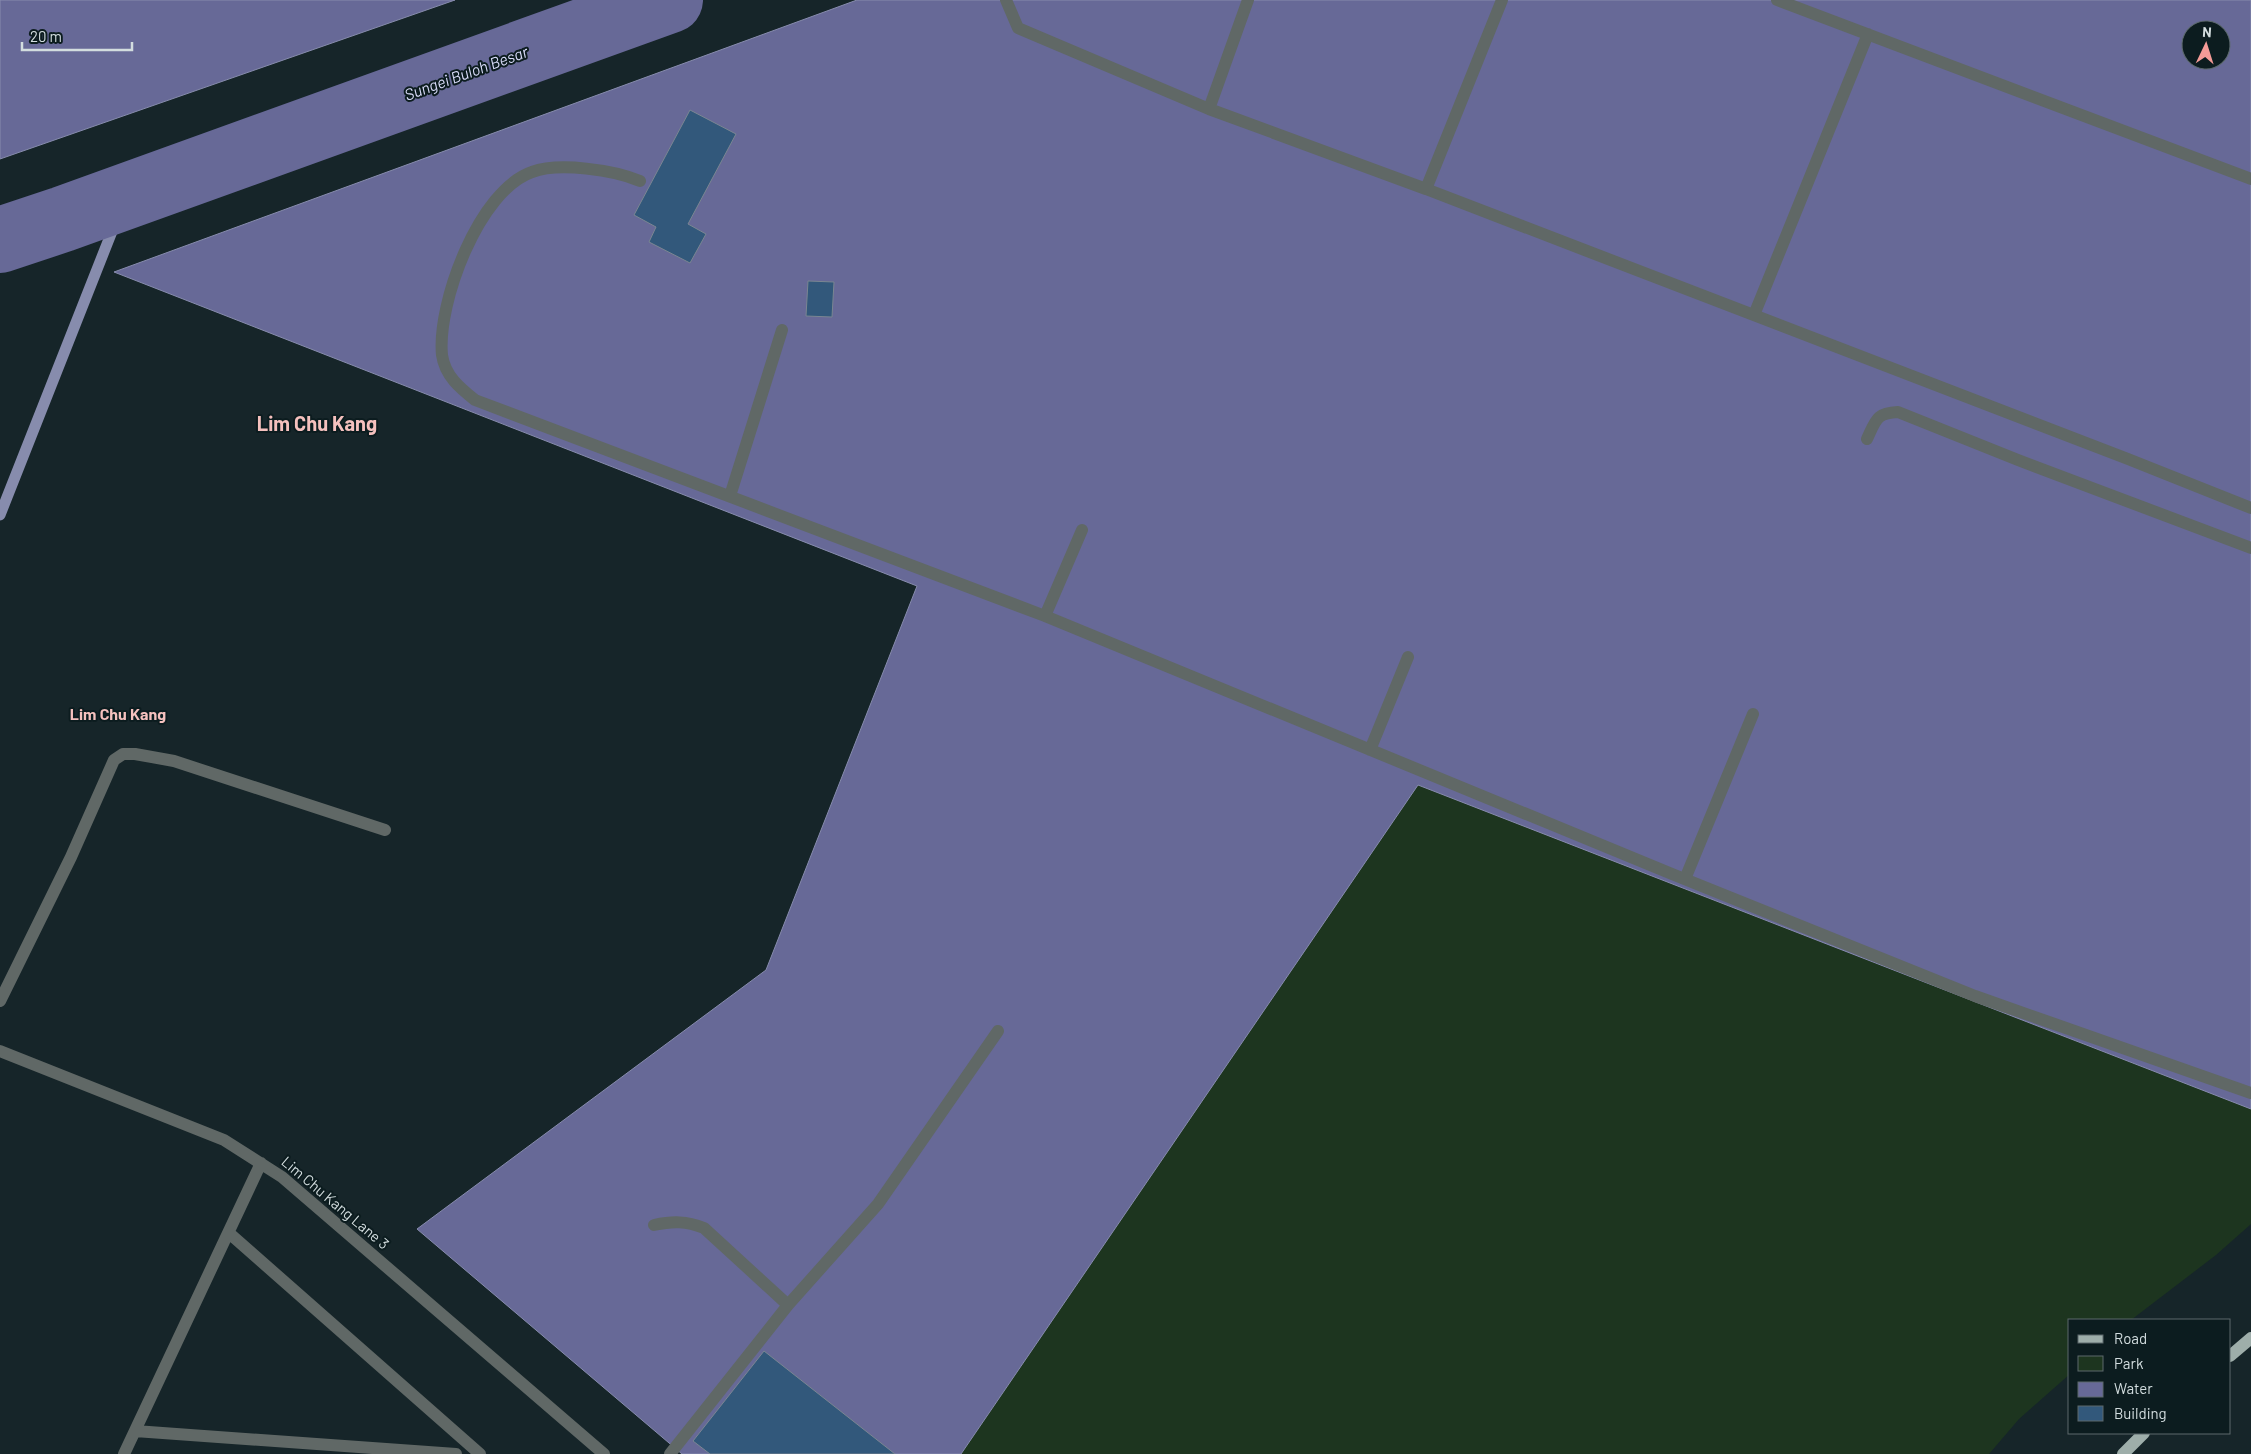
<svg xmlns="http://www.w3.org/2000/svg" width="2251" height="1454" viewBox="0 0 2251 1454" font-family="Barlow,sans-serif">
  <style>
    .green { fill: #1d351f }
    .water { fill: #676997; stroke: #878cad; fill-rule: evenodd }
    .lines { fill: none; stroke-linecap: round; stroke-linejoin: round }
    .stream { stroke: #878cad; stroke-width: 11 }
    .river { stroke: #676997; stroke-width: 66 }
    .building { fill: #32587b; stroke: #7a8692 }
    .minor { stroke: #606866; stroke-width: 12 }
    .major { stroke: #9eaeaa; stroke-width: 12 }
    .labels { text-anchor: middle; stroke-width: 4; stroke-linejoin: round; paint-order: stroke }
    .street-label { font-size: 15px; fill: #d3dddf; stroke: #0c1c1f }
    .water-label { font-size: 16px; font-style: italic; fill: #d8dbf8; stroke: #0c1c1f }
    .neighbourhood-label { font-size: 16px; font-weight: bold; fill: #f5c1be; stroke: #0c1c1f }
    .district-label { font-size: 20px; font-weight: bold; fill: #f5c1be; stroke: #0c1c1f }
  </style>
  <rect width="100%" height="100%" fill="#162529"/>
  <path class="green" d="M1418,785L2251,1109V1224L2216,1255L2131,1320H2070V1374L2019,1419L1989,1454H961Z"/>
  <path class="water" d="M0,0H455L0,159Z
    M857,0H2251V1109L1418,785L961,1454H682L417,1229L766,970L917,586L114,272ZM2191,30H2221V60H2191Z"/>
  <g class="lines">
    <path class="stream" d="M0,515L126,196"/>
    <path class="river" d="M0,240L63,219L670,0"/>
  </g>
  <path class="building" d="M690,110L736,134L688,224L706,234L690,263L649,242L656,227L634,215Z
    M808,281L834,282L832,317L806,316Z
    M764,1351L895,1454H710L693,1441Z"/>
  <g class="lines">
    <path class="minor" d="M1006,0L1018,28L1209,109L1426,189
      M1502,0L1426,189L2128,459L2251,508
      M1777,0L2251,179
      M1209,109L1248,0
      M640,181C614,170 559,162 532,172C479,190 437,303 442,355C445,376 460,388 475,400L1045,616L1672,874L1975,996L2251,1093
      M1754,315L1868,34
      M1867,439C1876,420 1876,413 1898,412L2018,460L2251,548
      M730,496L782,330
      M1045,616L1082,530
      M1370,750L1408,657
      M1685,879L1753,714
      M0,1001L71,857L114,760L123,754H135L174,761L385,830
      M0,1051L224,1140L282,1177L604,1454
      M654,1225C673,1221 686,1221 704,1228L788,1305
      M229,1233L480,1454
      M135,1431L456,1454
      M124,1454L261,1163
      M670,1454L788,1305L878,1204L998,1031"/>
    <path class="major" d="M2230,1356L2251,1338
      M2123,1454L2144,1433"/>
  </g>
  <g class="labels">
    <g class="street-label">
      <text transform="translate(335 1203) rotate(40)" y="5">Lim Chu Kang Lane 3</text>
    </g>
    <g class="water-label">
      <text transform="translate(466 73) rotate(-20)" y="6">Sungei Buloh Besar</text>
    </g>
    <g class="neighbourhood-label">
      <text x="118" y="720">Lim Chu Kang</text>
    </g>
    <g class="district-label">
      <text x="317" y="431">Lim Chu Kang</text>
    </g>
  </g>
  <rect x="2068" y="1319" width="162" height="115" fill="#0c1c1f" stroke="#5c696c"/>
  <rect x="2078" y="1335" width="25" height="8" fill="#9eaeaa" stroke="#5c696c"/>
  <text x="2114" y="1344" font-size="15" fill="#d3dddf">Road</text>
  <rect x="2078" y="1356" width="25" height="15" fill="#1d351f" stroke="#5c696c"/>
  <text x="2114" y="1369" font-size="15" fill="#d3dddf">Park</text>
  <rect x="2078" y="1382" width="25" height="15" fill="#676997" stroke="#5c696c"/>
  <text x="2114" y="1394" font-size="15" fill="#d3dddf">Water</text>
  <rect x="2078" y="1406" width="25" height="15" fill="#32587b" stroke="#5c696c"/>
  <text x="2114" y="1419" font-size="15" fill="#d3dddf">Building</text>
  <g transform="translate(2206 45) rotate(4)"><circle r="24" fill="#0c1c1f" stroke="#5c696c"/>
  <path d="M0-4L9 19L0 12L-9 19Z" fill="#f59b97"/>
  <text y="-8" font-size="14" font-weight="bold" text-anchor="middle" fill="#d3dddf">N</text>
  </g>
  <path d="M22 42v8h110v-8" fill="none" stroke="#d3dddf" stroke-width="2.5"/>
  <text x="30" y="42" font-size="15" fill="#d3dddf" stroke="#0c1c1f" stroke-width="4" paint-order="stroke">20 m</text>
</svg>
